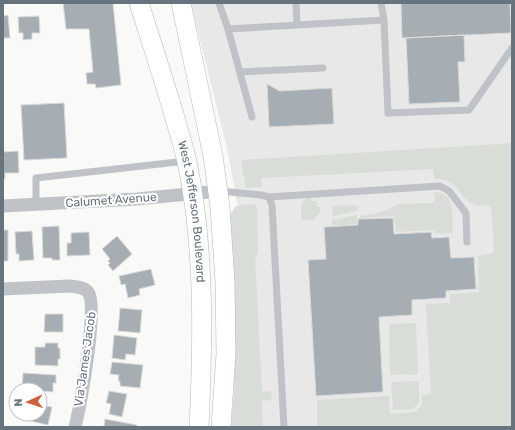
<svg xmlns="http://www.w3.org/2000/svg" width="515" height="430" viewBox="0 0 515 430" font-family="Rubik,sans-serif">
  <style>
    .built { fill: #e7e8e7 }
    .green { fill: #d9ddd7 }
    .building { fill: #a7aeb3; stroke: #dbdbd9 }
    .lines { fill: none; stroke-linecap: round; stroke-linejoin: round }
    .secondary-casing { stroke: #b4b8bc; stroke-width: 20 }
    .lane { stroke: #bfc2c6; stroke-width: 7 }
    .street { stroke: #bfc2c6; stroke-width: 13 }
    .secondary { stroke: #fff; stroke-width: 19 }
    .labels { text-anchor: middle; stroke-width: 4; stroke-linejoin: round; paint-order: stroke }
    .street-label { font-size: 12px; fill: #67747e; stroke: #fff }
  </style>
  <rect width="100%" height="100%" fill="#f9f9f7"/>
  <path class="built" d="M191,3H512V427H240L239,212L227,148Z"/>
  <path class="green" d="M512,143V427H317V400L389,396L390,414L417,412L422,404V395L431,394L426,304L450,303V294L479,292L478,256L494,253L491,205C487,205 482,206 478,206C457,201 462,177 434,179L433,169L261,178L262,187L246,188L241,160Z
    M434,192C457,193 452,216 453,233L435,234L434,230L396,232L394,216L360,218V216L374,214L385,211L397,204L435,203Z
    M307,198H311V201H317V207H320V213L313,220H301V205Z
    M248,204L256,205L257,208L258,254L255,256L262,392L271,391L272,400L262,401L263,427H231L234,391L235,299L230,215L236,206Z
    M357,205V211L333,216L332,206Z
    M357,215V224L332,226V220Z
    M416,323L418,374L390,375L389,324Z
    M419,381V402L413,409L393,410L391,382Z"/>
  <path class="building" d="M63,3H113L121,85L96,88L95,84H87L86,73L93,72L89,29H66Z
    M401,3H510L511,33L402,38Z
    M8,15L10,38H3V16Z
    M39,16L40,33H32V39L23,40V33H19L18,17Z
    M464,35L465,62H458L460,102L409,104L406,38Z
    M267,84L280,91L332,88L334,124L269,127Z
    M64,103L67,158L24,160L21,105Z
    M18,151L19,173H5V179H3V152Z
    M393,218L394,234L431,232L432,238L449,237L451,258L474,257L476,289L446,291V298L412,300V315L379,317L383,392L316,396L308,260L326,259L324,227L358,225V219Z
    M59,226L60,260H52V258H43L42,227Z
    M3,230H8V261H3Z
    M32,231L34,260L19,261V254H16L15,232Z
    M89,232L90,255L67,256V243H71V233Z
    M117,236L132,254L113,271L108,265L110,263L108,261L110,259L102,249Z
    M151,269L155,285L139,289L140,295L128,298L125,284L121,285L119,276Z
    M120,308L142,310L140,333L118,331Z
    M45,314H63V332H44Z
    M114,335L137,338L135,355L126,354L125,360L112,358Z
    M45,343H58V348H60V359H58V366L35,365V347H45Z
    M112,362L143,365L140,388L120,386V381H118L119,375L110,374Z
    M23,373L56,375V383H53V392L40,391V390H22Z
    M109,391L127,394L122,417L109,414L111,404L106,403Z
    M40,405L52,407L48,425L30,421L32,414H40Z
    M105,419L137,425L136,427H104Z"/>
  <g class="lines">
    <defs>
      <g id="secondary">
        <path id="s1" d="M139,3C151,41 164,80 175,118C179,133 184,147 187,162C205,247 203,340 199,427"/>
        <path d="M181,3L213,156L220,207L225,281L226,354L221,427"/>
      </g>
    </defs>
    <use href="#secondary" class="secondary-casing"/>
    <path class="lane" d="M219,3L228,29L384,20
      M296,3L297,25
      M381,3L384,20L388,113L469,110L512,48
      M228,29L252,117
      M240,72L323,68
      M219,191L261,195L269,197L440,186L449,191L466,213L467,242
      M269,197L272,205L284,427
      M36,205V178L186,161"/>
    <path class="street" d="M3,206L137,199L219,191
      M3,289L70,286C76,287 84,287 88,292C99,305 80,407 75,427"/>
    <use href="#secondary" class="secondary"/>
  </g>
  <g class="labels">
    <g class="street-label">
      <text transform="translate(111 200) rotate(-4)" y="4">Calumet Avenue</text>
      <text dy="4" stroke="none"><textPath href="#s1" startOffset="216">West Jefferson Boulevard</textPath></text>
      <text transform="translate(85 359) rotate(-82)" y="4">Via James Jacob</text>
    </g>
  </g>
  <rect width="515" height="430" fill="none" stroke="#67747e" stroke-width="8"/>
  <g transform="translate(28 402) rotate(267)"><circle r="19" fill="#ffffff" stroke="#c2c7cb"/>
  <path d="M0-3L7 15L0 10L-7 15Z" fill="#cf6341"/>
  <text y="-6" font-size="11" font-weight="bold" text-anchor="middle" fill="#67747e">N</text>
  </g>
</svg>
